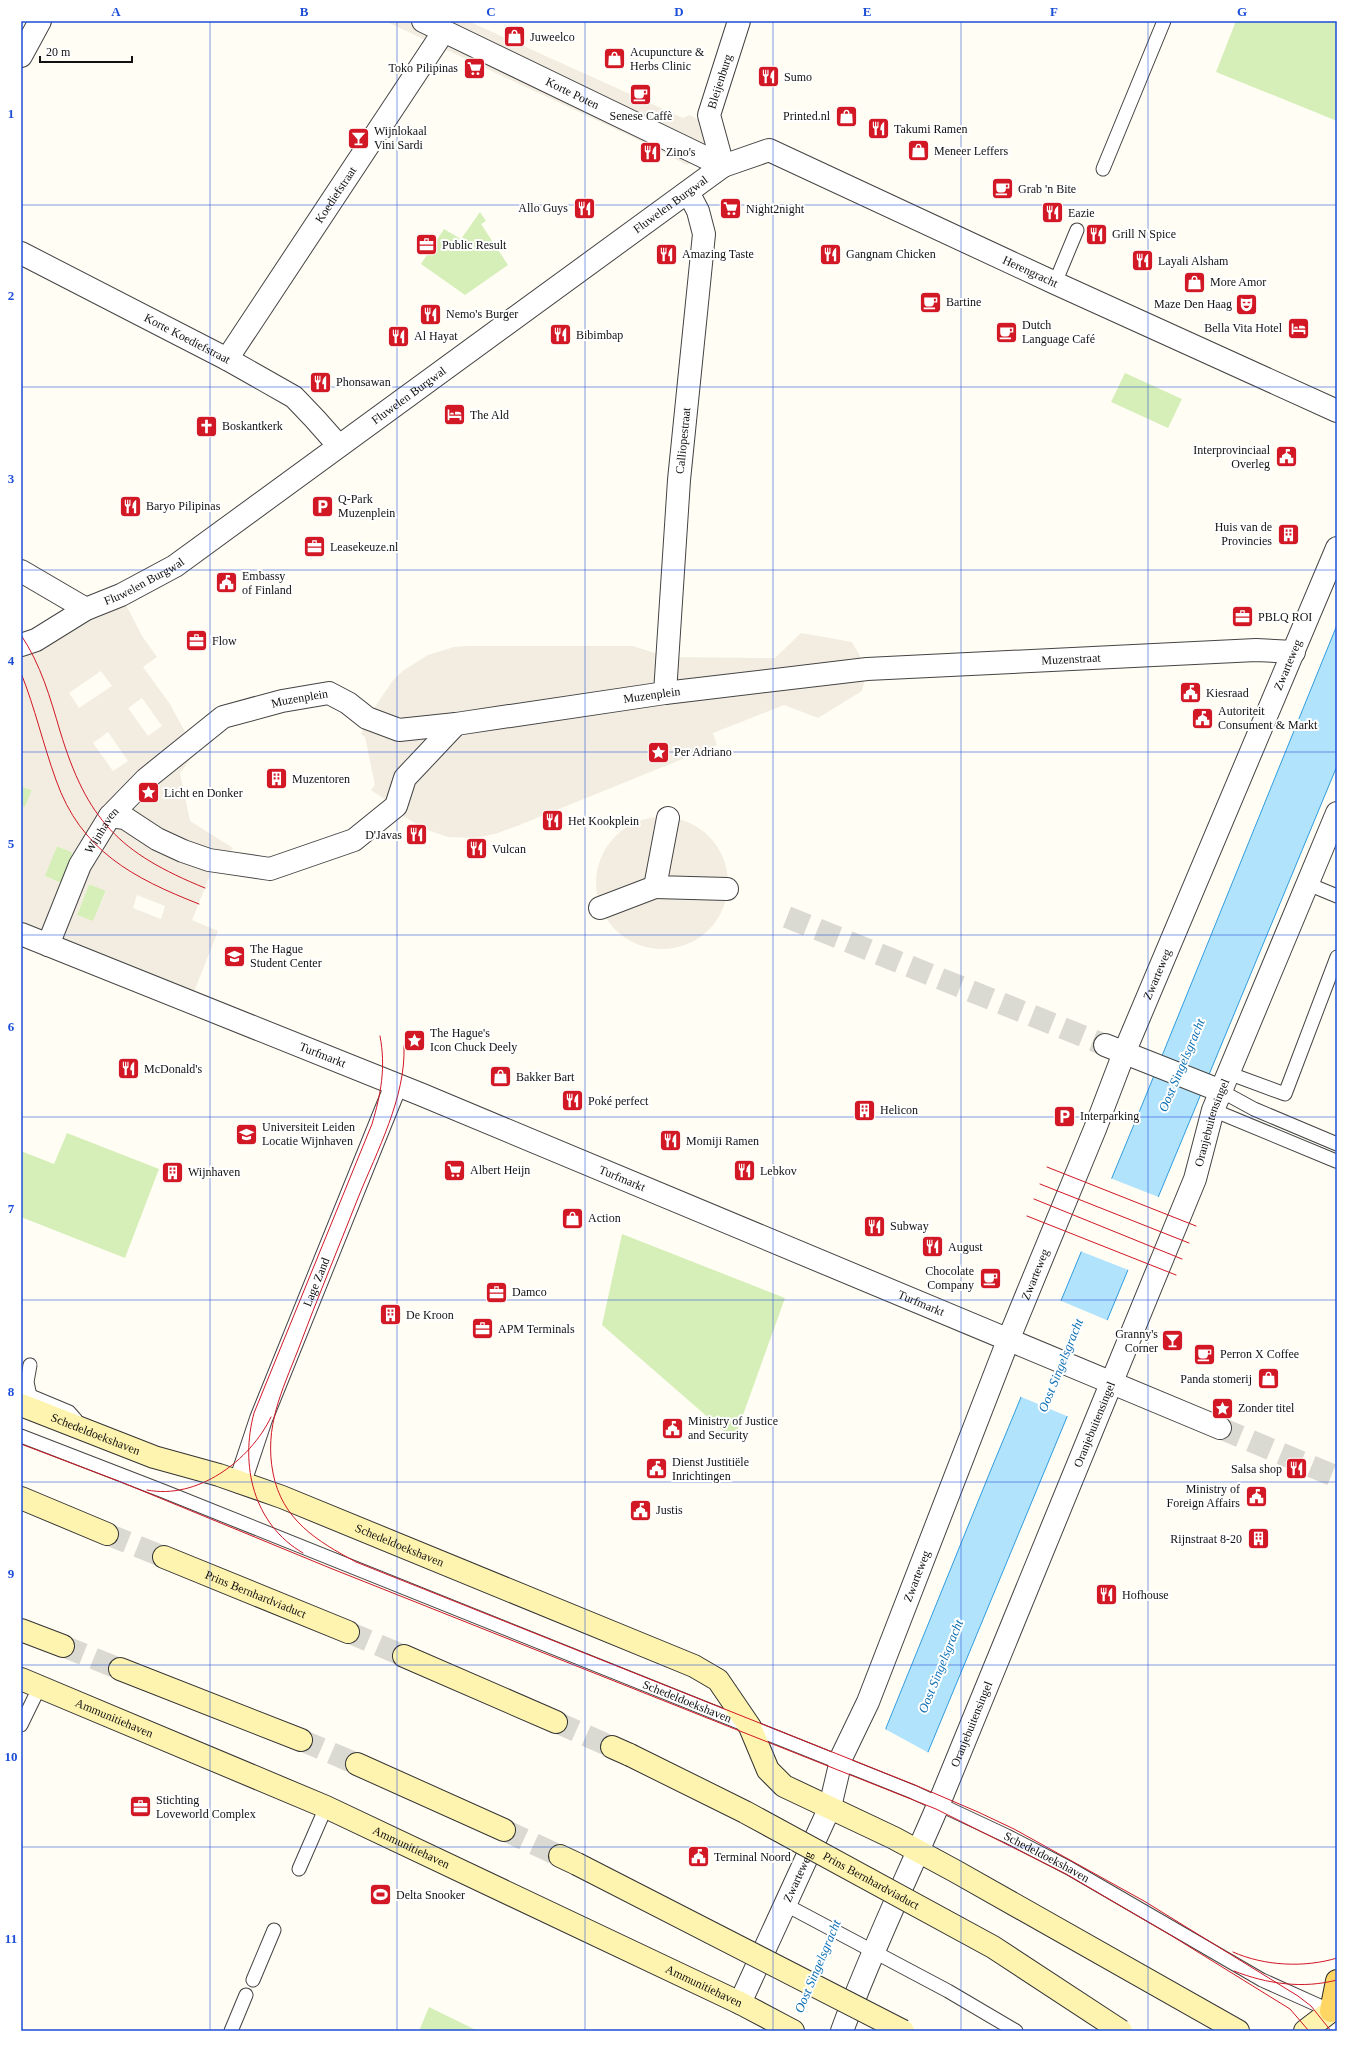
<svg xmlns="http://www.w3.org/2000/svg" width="1358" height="2052" viewBox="0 0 1358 2052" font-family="Georgia,serif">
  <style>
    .green { fill: #d6efb8 }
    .plaza { fill: #f2ede0; fill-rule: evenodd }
    .water { fill: #b2e3fd; stroke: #319cdd }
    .pier { fill: #fffdf4 }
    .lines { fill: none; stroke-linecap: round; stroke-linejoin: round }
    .street-tunnel { stroke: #dbdad2; stroke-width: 22; stroke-dasharray: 22 11; stroke-linecap: butt }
    .secondary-tunnel { stroke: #dbdad2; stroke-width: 22; stroke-dasharray: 22 11; stroke-linecap: butt }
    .lane-casing { stroke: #444; stroke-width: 15 }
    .street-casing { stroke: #444; stroke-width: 24 }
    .secondary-casing { stroke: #333; stroke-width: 24 }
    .primary-casing { stroke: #222; stroke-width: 24 }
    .lane { stroke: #fff; stroke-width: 13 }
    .street { stroke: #fff; stroke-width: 22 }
    .secondary { stroke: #fff4af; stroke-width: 22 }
    .primary { stroke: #ffd564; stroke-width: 22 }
    .tram { stroke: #d21725; stroke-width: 1 }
    .secondary-bridge-casing { stroke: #333; stroke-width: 24; stroke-linecap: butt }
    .secondary-bridge { stroke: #fff4af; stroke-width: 22 }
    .grid { fill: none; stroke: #1d4ed8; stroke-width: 1; stroke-opacity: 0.55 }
    .labels { text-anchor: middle; stroke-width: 4; stroke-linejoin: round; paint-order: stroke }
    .poi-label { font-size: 12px; fill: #111; stroke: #fff; text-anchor: start }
    .street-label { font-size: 12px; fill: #111; stroke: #fff }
    .water-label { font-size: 13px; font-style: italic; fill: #096db3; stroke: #fff }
    .neatline { fill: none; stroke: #1d4ed8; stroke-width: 1.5 }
    .grid-label { font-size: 13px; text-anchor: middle; font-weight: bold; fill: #1d4ed8 }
  </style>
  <rect width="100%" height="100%" fill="#fffdf4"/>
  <path class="green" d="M1236,21H1337V121L1216,72Z
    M480,212L486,221L481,224L508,265L465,295L421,264L444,229L461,239Z
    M1125,373L1182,399L1168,428L1111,402Z
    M21,786L32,790L25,808L21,806Z
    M57,846L73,852L61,883L44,876Z
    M89,884L106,890L93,922L77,915Z
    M67,1133L159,1169L125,1258L21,1217V1151L54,1164Z
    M622,1234L785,1298L734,1440L602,1325Z
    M429,2007L478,2031H419Z"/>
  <path class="plaza" d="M385,21H468L683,118L690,115L726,136L687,165L645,143Z
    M121,595L142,636L157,657L143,667L170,704L196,752L180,773L190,821L233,848L211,873L192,920L218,931L190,1002L21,934V806L25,807L32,790L21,786V645ZM101,671L112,686L79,708L69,693ZM142,698L162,726L148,736L128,708ZM108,732L128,761L113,771L93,743ZM57,846L73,853L61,883L45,876ZM89,884L106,891L93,921L77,915ZM137,895L165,906L161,919L133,908Z
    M801,633L852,642L867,669L862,691L818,718L784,705L713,733L717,745L517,826L498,833L476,838L448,837L422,828L399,813L395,806L371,790L375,785L365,737L361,734L367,718L394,679L404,670L428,655L454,647L468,646H633L667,657L775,658Z
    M596 883a66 66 0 1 1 132 0a66 66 0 1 1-132 0Z"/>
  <path class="water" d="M1337,625V766L928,1752L763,2031L886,1734V1728L990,1472L1140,1110Z"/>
  <path class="pier" d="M1110,1178L1161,1198L1131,1271L1080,1251Z
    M1059,1300L1109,1321L1069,1417L1019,1396Z
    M885,1729L929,1753L814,2031H761Z"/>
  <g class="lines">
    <path class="street-tunnel" d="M787,917L1105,1045
      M1220,1428L1337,1477"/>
    <path class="secondary-tunnel" d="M107,1534L164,1557
      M348,1632L404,1656
      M63,1646L120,1669
      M556,1722L612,1747
      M301,1740L357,1764
      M504,1830L560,1856"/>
    <defs>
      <g id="lane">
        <path d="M1103,169L1164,21"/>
        <path d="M1055,283L1077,230"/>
        <path d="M1308,884L1337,896"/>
        <path d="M1228,1073L1285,1094L1337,957"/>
        <path d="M1221,1091L1254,1109L1337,1144"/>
        <path d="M1213,1110L1336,1161"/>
        <path d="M21,1392L69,1412L76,1420"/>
        <path d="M30,1396L27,1382L30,1365"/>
        <path id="s1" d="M21,1436L163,1491L913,1792L1007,1836L1069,1868L1262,1980L1331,2011"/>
        <path d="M21,1725L40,1686"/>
        <path d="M299,1869L326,1807"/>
        <path d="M786,1905L948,1991L1016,2031"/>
        <path d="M253,1980L274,1930"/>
        <path d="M231,2031L246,1995"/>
      </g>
      <g id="street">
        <path id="s2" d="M423,21L723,166"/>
        <path d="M21,56L40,21"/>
        <path id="s3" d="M723,166L709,115L739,21"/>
        <path id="s4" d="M21,253L227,359L294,397L315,419L338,445"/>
        <path id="s5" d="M227,359L444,31"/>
        <path d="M21,571L86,609"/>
        <path id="s6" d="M21,645L36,640L86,609L121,595L175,566L723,166L769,150L1055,283L1337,411"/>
        <path id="s7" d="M665,693L679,480L704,234L698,211L688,192"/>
        <path d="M110,816L125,818L157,839L183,851L209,860L270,869L354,840L396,806L405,778L456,724"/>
        <path d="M668,818L655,887L727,889"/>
        <path d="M600,908L655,887"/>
        <path id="s8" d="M21,934L420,1094L1220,1428"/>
        <path id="s9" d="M48,945L80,865L110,816L146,779L223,717L282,701L329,693L348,703L367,718L399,730L456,724L665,693L867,669L1256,650L1294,652"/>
        <path d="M1105,1045L1221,1091"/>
        <path id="s10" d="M240,1482L261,1419L396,1085"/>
        <path id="s11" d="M740,2003L830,1807L842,1756L868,1702L1009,1338L1095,1129L1124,1053L1337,548"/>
        <path id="s12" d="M842,2031C871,1951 909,1874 942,1796L1195,1179L1213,1110L1337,813"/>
      </g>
      <g id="secondary">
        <path id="s13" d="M21,1405L154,1457L219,1475L282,1497L694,1666L718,1680L750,1727L768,1770L784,1786L894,1838L955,1871L1238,2031"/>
        <path d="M21,1498L107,1534"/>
        <path id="s14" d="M164,1557L348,1632"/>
        <path d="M21,1630L63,1646"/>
        <path d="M404,1656L556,1722"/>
        <path d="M120,1669L301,1740"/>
        <path id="s15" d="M21,1679L326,1807L740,2003L793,2031"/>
        <path d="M612,1747L630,1755"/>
        <path d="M357,1764L504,1830"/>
        <path d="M560,1856L577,1864"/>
        <path d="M1305,2031L1331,2011"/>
      </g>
      <path id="primary" d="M1331,2011L1337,1981"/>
    </defs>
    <use href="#lane" class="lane-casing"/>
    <use href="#street" class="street-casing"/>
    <use href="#secondary" class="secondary-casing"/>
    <use href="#primary" class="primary-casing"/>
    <use href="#lane" class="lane"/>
    <use href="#street" class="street"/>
    <use href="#secondary" class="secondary"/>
    <use href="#primary" class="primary"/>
    <path class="tram" d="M21,635C41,665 50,697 60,731C87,820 119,853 205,888
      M21,673C35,708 43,744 56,780C81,851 133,878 199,904
      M404,1046C406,1097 377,1151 358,1198C338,1249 317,1299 298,1350C282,1391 264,1427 273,1473C282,1520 317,1541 356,1562L915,1785L978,1812L1014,1829L1144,1901L1298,1996L1311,2006L1331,2031
      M1047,1167L1196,1226
      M1040,1184L1189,1243
      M1034,1199L1182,1259
      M1027,1216L1176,1275
      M21,1444L121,1482L330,1568L936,1809L1066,1874L1172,1936L1290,2009L1309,2031
      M147,1490C197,1500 250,1461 271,1417
      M303,1553C253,1524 240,1465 254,1413L372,1124C381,1094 386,1067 380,1036
      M1233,1952C1264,1966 1305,1968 1337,1958
      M1234,1971C1267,1984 1303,1989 1337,1980"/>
    <defs>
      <g id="secondary-bridge">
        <path id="s16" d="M630,1755L745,1812L993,1947L1121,2031"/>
        <path d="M577,1864L903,2031"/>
      </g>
    </defs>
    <use href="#secondary-bridge" class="secondary-bridge-casing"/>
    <use href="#secondary-bridge" class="secondary-bridge"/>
  </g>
  <path class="grid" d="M210,21V2031M397,21V2031M585,21V2031M773,21V2031M961,21V2031M1148,21V2031M21,205H1337M21,387H1337M21,570H1337M21,752H1337M21,935H1337M21,1117H1337M21,1300H1337M21,1482H1337M21,1665H1337M21,1847H1337"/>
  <defs>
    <symbol id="shop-square" viewBox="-11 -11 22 22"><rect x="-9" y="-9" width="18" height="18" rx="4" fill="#d21725" stroke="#fff"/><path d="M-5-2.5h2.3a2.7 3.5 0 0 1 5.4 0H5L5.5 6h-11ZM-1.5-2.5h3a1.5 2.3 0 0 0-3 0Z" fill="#fff"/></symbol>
    <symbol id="supermarket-square" viewBox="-11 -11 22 22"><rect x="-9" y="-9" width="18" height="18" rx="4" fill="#d21725" stroke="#fff"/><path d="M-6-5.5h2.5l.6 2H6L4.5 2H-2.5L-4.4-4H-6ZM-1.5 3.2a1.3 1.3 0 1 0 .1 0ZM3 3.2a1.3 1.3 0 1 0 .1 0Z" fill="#fff"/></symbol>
    <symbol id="restaurant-square" viewBox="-11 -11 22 22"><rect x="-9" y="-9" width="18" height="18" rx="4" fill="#d21725" stroke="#fff"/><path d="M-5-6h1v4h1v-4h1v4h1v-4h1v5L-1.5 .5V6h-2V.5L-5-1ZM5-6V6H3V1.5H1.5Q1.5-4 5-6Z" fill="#fff"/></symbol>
    <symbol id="cafe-square" viewBox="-11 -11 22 22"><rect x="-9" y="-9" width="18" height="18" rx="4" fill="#d21725" stroke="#fff"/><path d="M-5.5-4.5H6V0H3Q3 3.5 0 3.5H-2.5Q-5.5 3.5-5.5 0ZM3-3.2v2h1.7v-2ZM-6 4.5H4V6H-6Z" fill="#fff"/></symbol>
    <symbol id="bar-square" viewBox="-11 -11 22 22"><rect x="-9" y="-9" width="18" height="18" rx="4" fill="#d21725" stroke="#fff"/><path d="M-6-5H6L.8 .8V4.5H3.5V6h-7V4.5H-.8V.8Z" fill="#fff"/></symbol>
    <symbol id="office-square" viewBox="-11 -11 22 22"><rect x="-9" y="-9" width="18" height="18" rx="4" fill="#d21725" stroke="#fff"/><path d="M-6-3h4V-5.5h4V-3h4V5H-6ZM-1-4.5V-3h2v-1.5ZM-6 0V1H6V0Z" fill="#fff"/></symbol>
    <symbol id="theatre-square" viewBox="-11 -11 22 22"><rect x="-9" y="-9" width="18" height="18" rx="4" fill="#d21725" stroke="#fff"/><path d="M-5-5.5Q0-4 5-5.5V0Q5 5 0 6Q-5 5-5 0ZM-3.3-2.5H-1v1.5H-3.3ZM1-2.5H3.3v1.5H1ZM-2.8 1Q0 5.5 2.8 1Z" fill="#fff"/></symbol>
    <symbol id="hotel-square" viewBox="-11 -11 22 22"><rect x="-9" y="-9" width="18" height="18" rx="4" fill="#d21725" stroke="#fff"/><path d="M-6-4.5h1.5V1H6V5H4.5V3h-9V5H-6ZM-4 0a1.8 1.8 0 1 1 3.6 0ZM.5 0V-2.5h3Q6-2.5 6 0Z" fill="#fff"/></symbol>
    <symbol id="church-square" viewBox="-11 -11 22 22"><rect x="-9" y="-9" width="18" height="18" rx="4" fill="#d21725" stroke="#fff"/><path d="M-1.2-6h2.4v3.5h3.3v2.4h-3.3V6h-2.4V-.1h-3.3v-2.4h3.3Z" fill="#fff"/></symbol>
    <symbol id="civic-square" viewBox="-11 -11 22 22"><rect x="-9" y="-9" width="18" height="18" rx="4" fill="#d21725" stroke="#fff"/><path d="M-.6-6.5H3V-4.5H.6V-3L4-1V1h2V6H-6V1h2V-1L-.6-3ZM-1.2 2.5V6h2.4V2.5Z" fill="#fff"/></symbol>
    <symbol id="parking-square" viewBox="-11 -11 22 22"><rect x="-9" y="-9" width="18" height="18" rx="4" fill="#d21725" stroke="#fff"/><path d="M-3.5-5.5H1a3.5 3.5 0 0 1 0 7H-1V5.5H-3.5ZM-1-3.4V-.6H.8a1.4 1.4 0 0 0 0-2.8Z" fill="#fff"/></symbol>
    <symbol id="building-square" viewBox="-11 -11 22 22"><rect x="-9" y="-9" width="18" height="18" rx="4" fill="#d21725" stroke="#fff"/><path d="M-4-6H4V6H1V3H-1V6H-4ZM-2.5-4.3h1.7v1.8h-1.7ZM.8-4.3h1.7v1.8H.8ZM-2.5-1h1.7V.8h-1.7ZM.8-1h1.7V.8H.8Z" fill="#fff"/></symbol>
    <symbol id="sight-square" viewBox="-11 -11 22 22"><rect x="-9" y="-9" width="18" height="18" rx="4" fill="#d21725" stroke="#fff"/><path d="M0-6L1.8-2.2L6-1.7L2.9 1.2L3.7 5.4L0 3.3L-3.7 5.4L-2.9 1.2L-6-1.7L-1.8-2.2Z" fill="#fff"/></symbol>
    <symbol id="university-square" viewBox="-11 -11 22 22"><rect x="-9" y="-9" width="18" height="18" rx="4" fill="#d21725" stroke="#fff"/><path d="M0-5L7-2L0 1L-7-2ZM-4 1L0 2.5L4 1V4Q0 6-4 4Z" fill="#fff"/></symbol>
    <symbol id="stadium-square" viewBox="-11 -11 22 22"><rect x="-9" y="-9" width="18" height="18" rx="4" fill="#d21725" stroke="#fff"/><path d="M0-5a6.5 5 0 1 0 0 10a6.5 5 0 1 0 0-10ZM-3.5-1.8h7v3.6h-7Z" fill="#fff"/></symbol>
  </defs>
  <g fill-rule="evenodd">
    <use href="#shop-square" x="502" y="24" width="25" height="25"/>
    <use href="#shop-square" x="602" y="46" width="25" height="25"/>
    <use href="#supermarket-square" x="462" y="56" width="25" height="25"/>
    <use href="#restaurant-square" x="756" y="64" width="25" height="25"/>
    <use href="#cafe-square" x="628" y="82" width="25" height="25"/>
    <use href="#shop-square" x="834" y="104" width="25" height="25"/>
    <use href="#restaurant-square" x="866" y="116" width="25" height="25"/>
    <use href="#bar-square" x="346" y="126" width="25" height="25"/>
    <use href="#shop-square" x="906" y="138" width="25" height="25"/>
    <use href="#restaurant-square" x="638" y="140" width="25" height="25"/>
    <use href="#cafe-square" x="990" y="176" width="25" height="25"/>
    <use href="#restaurant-square" x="572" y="196" width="25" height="25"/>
    <use href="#supermarket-square" x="718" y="196" width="25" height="25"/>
    <use href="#restaurant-square" x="1040" y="200" width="25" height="25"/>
    <use href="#restaurant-square" x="1084" y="222" width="25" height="25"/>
    <use href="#office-square" x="414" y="232" width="25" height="25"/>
    <use href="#restaurant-square" x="654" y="242" width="25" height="25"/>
    <use href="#restaurant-square" x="818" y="242" width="25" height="25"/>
    <use href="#restaurant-square" x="1130" y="248" width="25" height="25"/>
    <use href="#shop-square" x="1182" y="270" width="25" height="25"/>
    <use href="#cafe-square" x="918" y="290" width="25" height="25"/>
    <use href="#theatre-square" x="1234" y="292" width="25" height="25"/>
    <use href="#restaurant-square" x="418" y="302" width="25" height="25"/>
    <use href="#hotel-square" x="1286" y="316" width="25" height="25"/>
    <use href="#cafe-square" x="994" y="320" width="25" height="25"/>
    <use href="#restaurant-square" x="548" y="322" width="25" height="25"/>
    <use href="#restaurant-square" x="386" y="324" width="25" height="25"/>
    <use href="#restaurant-square" x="308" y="370" width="25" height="25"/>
    <use href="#hotel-square" x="442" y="402" width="25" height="25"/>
    <use href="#church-square" x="194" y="414" width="25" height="25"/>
    <use href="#civic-square" x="1274" y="444" width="25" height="25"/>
    <use href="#restaurant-square" x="118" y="494" width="25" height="25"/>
    <use href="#parking-square" x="310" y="494" width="25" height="25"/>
    <use href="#building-square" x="1276" y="522" width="25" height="25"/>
    <use href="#office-square" x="302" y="534" width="25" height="25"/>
    <use href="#civic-square" x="214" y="570" width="25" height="25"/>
    <use href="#office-square" x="1230" y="604" width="25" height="25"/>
    <use href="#office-square" x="184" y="628" width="25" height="25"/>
    <use href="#civic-square" x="1178" y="680" width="25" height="25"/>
    <use href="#civic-square" x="1190" y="706" width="25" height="25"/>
    <use href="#sight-square" x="646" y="740" width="25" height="25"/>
    <use href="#building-square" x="264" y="766" width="25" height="25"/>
    <use href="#sight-square" x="136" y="780" width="25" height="25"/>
    <use href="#restaurant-square" x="540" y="808" width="25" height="25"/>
    <use href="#restaurant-square" x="404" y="822" width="25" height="25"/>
    <use href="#restaurant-square" x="464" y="836" width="25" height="25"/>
    <use href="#university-square" x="222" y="944" width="25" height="25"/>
    <use href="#sight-square" x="402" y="1028" width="25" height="25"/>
    <use href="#restaurant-square" x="116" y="1056" width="25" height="25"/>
    <use href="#shop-square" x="488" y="1064" width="25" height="25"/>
    <use href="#restaurant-square" x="560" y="1088" width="25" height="25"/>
    <use href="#building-square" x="852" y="1098" width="25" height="25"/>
    <use href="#parking-square" x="1052" y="1104" width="25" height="25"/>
    <use href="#university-square" x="234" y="1122" width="25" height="25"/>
    <use href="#restaurant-square" x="658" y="1128" width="25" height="25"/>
    <use href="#supermarket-square" x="442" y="1158" width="25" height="25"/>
    <use href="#restaurant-square" x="732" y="1158" width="25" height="25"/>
    <use href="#building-square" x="160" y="1160" width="25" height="25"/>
    <use href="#shop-square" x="560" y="1206" width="25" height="25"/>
    <use href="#restaurant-square" x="862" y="1214" width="25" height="25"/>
    <use href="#restaurant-square" x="920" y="1234" width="25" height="25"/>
    <use href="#cafe-square" x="978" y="1266" width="25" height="25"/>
    <use href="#office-square" x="484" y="1280" width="25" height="25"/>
    <use href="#building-square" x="378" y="1302" width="25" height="25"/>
    <use href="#office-square" x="470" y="1316" width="25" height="25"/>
    <use href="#bar-square" x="1160" y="1328" width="25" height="25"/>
    <use href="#cafe-square" x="1192" y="1342" width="25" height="25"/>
    <use href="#shop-square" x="1256" y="1366" width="25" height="25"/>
    <use href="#sight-square" x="1210" y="1396" width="25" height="25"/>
    <use href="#civic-square" x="660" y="1416" width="25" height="25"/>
    <use href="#civic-square" x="644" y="1456" width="25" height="25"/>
    <use href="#restaurant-square" x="1284" y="1456" width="25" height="25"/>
    <use href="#civic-square" x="1244" y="1484" width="25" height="25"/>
    <use href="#civic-square" x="628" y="1498" width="25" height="25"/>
    <use href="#building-square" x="1246" y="1526" width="25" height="25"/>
    <use href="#restaurant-square" x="1094" y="1582" width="25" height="25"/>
    <use href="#office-square" x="128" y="1794" width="25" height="25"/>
    <use href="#civic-square" x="686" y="1844" width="25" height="25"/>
    <use href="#stadium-square" x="368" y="1882" width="25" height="25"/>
  </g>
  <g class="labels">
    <g class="poi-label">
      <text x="530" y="41">Juweelco</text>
      <text x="630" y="56">Acupuncture &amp;<tspan x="630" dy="14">Herbs Clinic</tspan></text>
      <text x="458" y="72" text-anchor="end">Toko Pilipinas</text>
      <text x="784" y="81">Sumo</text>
      <text x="641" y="120" text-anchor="middle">Senese Caffè</text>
      <text x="830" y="120" text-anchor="end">Printed.nl</text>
      <text x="894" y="133">Takumi Ramen</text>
      <text x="374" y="135">Wijnlokaal<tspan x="374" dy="14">Vini Sardi</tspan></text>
      <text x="934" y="155">Meneer Leffers</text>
      <text x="666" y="156">Zino's</text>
      <text x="1018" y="193">Grab 'n Bite</text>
      <text x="568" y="212" text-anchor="end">Allo Guys</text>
      <text x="746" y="213">Night2night</text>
      <text x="1068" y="217">Eazie</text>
      <text x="1112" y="238">Grill N Spice</text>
      <text x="442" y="249">Public Result</text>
      <text x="682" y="258">Amazing Taste</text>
      <text x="846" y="258">Gangnam Chicken</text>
      <text x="1158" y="265">Layali Alsham</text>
      <text x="1210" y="286">More Amor</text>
      <text x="946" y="306">Bartine</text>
      <text x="1232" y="308" text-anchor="end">Maze Den Haag</text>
      <text x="446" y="318">Nemo's Burger</text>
      <text x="1022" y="329">Dutch<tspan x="1022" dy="14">Language Café</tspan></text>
      <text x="1282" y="332" text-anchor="end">Bella Vita Hotel</text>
      <text x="576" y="339">Bibimbap</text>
      <text x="414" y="340">Al Hayat</text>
      <text x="336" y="386">Phonsawan</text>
      <text x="470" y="419">The Ald</text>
      <text x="222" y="430">Boskantkerk</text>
      <text x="1270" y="454" text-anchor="end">Interprovinciaal<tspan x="1270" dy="14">Overleg</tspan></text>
      <text x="338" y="503">Q-Park<tspan x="338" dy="14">Muzenplein</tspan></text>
      <text x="146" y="510">Baryo Pilipinas</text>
      <text x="1272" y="531" text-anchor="end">Huis van de<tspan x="1272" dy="14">Provincies</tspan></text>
      <text x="330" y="551">Leasekeuze.nl</text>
      <text x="242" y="580">Embassy<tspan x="242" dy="14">of Finland</tspan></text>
      <text x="1258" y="621">PBLQ ROI</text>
      <text x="212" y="645">Flow</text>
      <text x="1206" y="697">Kiesraad</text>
      <text x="1218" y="715">Autoriteit<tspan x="1218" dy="14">Consument &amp; Markt</tspan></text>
      <text x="674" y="756">Per Adriano</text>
      <text x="292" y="783">Muzentoren</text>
      <text x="164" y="797">Licht en Donker</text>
      <text x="568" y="825">Het Kookplein</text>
      <text x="402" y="839" text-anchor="end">D'Javas</text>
      <text x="492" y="853">Vulcan</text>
      <text x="250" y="953">The Hague<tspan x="250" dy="14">Student Center</tspan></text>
      <text x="430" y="1037">The Hague's<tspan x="430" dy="14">Icon Chuck Deely</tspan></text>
      <text x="144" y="1073">McDonald's</text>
      <text x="516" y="1081">Bakker Bart</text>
      <text x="588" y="1105">Poké perfect</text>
      <text x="880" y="1114">Helicon</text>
      <text x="1080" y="1120">Interparking</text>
      <text x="262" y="1131">Universiteit Leiden<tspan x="262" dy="14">Locatie Wijnhaven</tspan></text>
      <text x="686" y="1145">Momiji Ramen</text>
      <text x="470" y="1174">Albert Heijn</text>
      <text x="760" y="1175">Lebkov</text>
      <text x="188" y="1176">Wijnhaven</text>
      <text x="588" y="1222">Action</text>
      <text x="890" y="1230">Subway</text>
      <text x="948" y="1251">August</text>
      <text x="974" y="1275" text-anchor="end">Chocolate<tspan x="974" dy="14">Company</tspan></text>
      <text x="512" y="1296">Damco</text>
      <text x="406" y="1319">De Kroon</text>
      <text x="498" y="1333">APM Terminals</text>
      <text x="1158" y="1338" text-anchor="end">Granny's<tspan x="1158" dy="14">Corner</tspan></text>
      <text x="1220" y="1358">Perron X Coffee</text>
      <text x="1252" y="1383" text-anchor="end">Panda stomerij</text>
      <text x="1238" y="1412">Zonder titel</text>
      <text x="688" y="1425">Ministry of Justice<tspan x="688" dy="14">and Security</tspan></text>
      <text x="672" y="1466">Dienst Justitiële<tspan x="672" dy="14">Inrichtingen</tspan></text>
      <text x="1282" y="1473" text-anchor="end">Salsa shop</text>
      <text x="1240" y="1493" text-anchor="end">Ministry of<tspan x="1240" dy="14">Foreign Affairs</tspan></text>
      <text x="656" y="1514">Justis</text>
      <text x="1242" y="1543" text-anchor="end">Rijnstraat 8-20</text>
      <text x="1122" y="1599">Hofhouse</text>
      <text x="156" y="1804">Stichting<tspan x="156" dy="14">Loveworld Complex</tspan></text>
      <text x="714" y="1861">Terminal Noord</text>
      <text x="396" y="1899">Delta Snooker</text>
    </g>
    <g class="street-label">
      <text dy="4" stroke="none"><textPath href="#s3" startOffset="88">Bleijenburg</textPath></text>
      <text dy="4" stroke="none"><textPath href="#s2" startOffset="166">Korte Poten</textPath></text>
      <text dy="4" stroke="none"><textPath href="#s5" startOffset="197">Koediefstraat</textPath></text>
      <text dy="4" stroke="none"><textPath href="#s6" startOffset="787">Fluwelen Burgwal</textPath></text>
      <text dy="4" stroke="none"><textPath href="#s6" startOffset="1189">Herengracht</textPath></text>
      <text dy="4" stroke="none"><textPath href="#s4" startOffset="187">Korte Koediefstraat</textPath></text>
      <text dy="4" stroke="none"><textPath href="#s6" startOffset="463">Fluwelen Burgwal</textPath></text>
      <text dy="4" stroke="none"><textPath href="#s7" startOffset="253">Calliopestraat</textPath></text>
      <text dy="4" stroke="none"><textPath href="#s6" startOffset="139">Fluwelen Burgwal</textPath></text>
      <text dy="4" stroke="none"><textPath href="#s9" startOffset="1159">Muzenstraat</textPath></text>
      <text dy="4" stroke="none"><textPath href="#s11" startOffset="1447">Zwarteweg</textPath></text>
      <text dy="4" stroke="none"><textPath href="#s9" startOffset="738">Muzenplein</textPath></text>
      <text dy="4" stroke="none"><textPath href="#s9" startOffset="373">Muzenplein</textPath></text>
      <text dy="4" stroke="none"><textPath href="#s9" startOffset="127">Wijnhaven</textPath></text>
      <text dy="4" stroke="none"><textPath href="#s11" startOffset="1111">Zwarteweg</textPath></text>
      <text dy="4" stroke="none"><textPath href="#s8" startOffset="325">Turfmarkt</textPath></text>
      <text dy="4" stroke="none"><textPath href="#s12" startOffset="981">Oranjebuitensingel</textPath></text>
      <text dy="4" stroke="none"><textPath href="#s8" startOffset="649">Turfmarkt</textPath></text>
      <text dy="4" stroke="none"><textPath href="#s11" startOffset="787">Zwarteweg</textPath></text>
      <text dy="4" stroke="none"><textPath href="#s10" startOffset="214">Lage Zand</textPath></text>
      <text dy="4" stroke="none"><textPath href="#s8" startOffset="973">Turfmarkt</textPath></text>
      <text dy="4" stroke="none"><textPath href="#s12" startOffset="657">Oranjebuitensingel</textPath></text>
      <text dy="4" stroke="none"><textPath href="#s13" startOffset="80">Schedeldoekshaven</textPath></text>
      <text dy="4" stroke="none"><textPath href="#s13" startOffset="404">Schedeldoekshaven</textPath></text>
      <text dy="4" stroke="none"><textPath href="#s11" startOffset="463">Zwarteweg</textPath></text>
      <text dy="4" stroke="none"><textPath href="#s14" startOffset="99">Prins Bernhardviaduct</textPath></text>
      <text dy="4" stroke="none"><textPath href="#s1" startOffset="717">Schedeldoekshaven</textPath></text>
      <text dy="4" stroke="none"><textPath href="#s15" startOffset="101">Ammunitiehaven</textPath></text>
      <text dy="4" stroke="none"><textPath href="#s12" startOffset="333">Oranjebuitensingel</textPath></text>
      <text dy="4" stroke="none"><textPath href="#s15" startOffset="425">Ammunitiehaven</textPath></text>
      <text dy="4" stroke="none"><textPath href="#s1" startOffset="1109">Schedeldoekshaven</textPath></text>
      <text dy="4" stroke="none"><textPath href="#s11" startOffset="139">Zwarteweg</textPath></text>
      <text dy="4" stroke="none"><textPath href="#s16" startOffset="272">Prins Bernhardviaduct</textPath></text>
      <text dy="4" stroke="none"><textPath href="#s15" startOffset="749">Ammunitiehaven</textPath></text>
    </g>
    <g class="water-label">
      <text transform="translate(1181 1065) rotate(-67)" y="5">Oost Singelsgracht</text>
      <text transform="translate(1060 1365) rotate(-68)" y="5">Oost Singelsgracht</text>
      <text transform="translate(940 1666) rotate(-68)" y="5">Oost Singelsgracht</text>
      <text transform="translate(817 1966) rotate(-67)" y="5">Oost Singelsgracht</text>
    </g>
  </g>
  <rect width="1358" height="2052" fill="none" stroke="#ffffff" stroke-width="44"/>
  <path d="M40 56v6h92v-6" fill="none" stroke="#111111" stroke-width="2"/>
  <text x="46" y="56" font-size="12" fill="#111111" stroke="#ffffff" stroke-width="3" paint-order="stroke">20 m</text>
  <rect x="22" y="22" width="1314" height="2008" class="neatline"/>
  <g class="grid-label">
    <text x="116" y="16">A</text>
    <text x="304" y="16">B</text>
    <text x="491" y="16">C</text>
    <text x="679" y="16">D</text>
    <text x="867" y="16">E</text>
    <text x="1054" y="16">F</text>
    <text x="1242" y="16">G</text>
    <text x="11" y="118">1</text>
    <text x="11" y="300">2</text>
    <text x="11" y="483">3</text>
    <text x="11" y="665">4</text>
    <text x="11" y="848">5</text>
    <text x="11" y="1031">6</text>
    <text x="11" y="1213">7</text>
    <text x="11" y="1396">8</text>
    <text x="11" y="1578">9</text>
    <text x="11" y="1761">10</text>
    <text x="11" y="1943">11</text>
  </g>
</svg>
